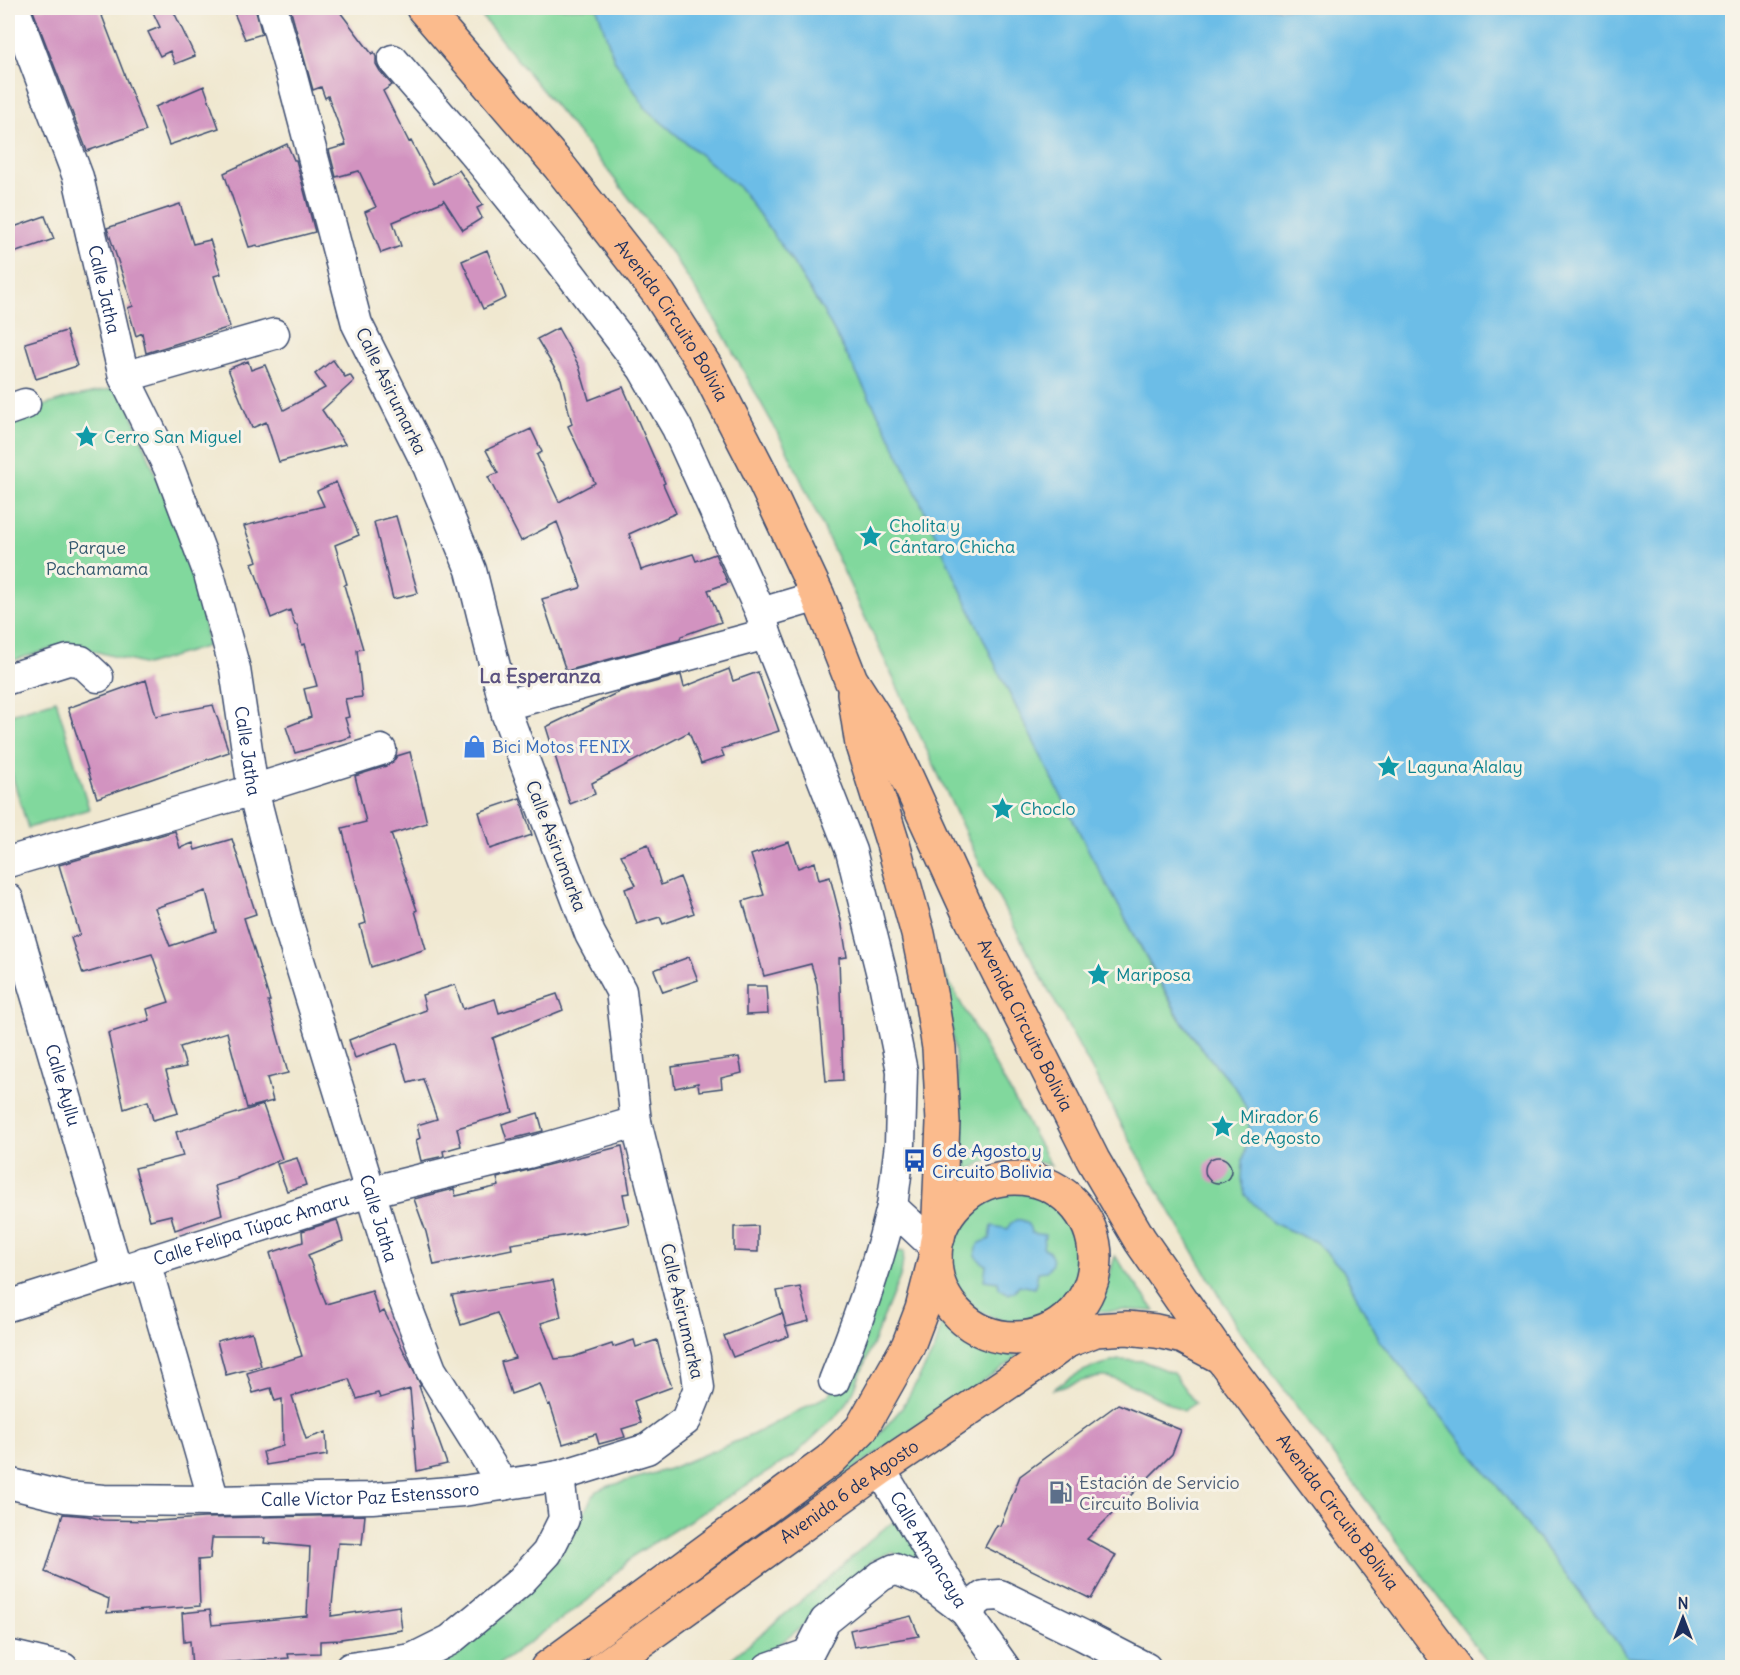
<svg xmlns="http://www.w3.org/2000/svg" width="1740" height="1675" viewBox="0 0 1740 1675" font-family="Delius,sans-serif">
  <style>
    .green { fill: #81d89d; stroke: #4e847e; stroke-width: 1.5 }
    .water { fill: #6cbde7; stroke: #4476a2; stroke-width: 1.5 }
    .building { fill: #d293c0; fill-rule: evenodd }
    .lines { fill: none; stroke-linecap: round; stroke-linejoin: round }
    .minor-casing { stroke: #3b4b6f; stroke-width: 33 }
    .major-casing { stroke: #3b4b6f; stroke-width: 36 }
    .highway-casing { stroke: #3b4b6f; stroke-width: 36 }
    .minor { stroke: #fff; stroke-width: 30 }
    .major { stroke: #fbbb8d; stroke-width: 33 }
    .highway { stroke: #fbbb8d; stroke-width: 33 }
    .labels { text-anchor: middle; stroke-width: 6; stroke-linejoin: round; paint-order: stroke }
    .street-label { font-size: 18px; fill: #1b2f5e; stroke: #f7f3e8 }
    .culture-label { font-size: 18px; fill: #0d838f; stroke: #f7f3e8; text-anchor: start }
    .park-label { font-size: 18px; fill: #34596e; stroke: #f7f3e8 }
    .shop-label { font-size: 18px; fill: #366cbe; stroke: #f7f3e8; text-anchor: start }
    .transit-label { font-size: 18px; fill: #164399; stroke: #f7f3e8; text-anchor: start }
    .service-label { font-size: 18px; fill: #4e5e75; stroke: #f7f3e8; text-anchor: start }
    .neighbourhood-label { font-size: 20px; font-weight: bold; fill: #5b5280; stroke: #f7f3e8 }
  </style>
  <rect width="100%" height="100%" fill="#f7f3e8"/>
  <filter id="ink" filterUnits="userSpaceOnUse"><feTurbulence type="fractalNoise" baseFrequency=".0167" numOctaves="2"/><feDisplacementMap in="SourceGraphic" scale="12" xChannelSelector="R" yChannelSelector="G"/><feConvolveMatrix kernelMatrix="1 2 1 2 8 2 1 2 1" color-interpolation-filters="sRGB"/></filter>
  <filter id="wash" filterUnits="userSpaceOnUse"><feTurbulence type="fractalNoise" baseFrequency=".008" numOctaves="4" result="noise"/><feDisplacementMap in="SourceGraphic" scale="24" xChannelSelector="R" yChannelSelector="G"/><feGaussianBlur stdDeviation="1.35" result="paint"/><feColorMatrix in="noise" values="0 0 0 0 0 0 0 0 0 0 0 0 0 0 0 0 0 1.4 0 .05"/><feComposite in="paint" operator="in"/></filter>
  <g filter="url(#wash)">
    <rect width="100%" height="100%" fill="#f0e8d0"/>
    <path class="green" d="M475,8H597L614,59L647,110L741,189L788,255L823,311L889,434L1002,679L1091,855L1179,1018L1203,1050L1238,1091L1246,1108L1250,1131L1243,1160L1273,1223L1316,1242L1343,1270L1379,1339L1491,1478L1593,1610L1627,1656L1725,1664L1727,1667H1491L1238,1328L1150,1177L979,862L787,450L717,323L673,255L606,168Z
      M114,388L125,397L196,576L208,646L146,665L68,644L8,662V417L68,398Z
      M56,700L89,809L28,828L8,762V715Z
      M943,971L1051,1166C1014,1153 989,1151 958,1180C961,1165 960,1149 960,1134C960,1079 951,1025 943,971Z
      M951 1257a64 64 0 1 1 128 0a64 64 0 1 1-128 0Z
      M891,1250L904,1252L901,1274L854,1390L844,1408L795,1455L634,1555L588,1600L495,1667L436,1668L510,1610L558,1558L596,1491L609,1486L669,1469L752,1435L827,1396L842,1380Z
      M1115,1256L1155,1311L1126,1310L1091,1312L1109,1277Z
      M943,1318L966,1341L1003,1353L1018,1356L1011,1362L808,1500L866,1449L902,1408L935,1349Z
      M1119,1360L1143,1361L1173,1373L1195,1403L1183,1411C1165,1402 1121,1376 1102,1377C1084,1378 1069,1386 1052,1390C1077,1372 1089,1367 1119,1360Z
      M898,1518L943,1577L892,1552L874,1559L800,1628L751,1667L720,1668L818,1587L881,1531Z"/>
    <path class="water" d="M597,8H1732V1667H1727L1725,1664L1627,1656L1593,1610L1491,1478L1379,1339L1343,1270L1316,1242L1273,1223L1245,1195L1242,1180L1243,1160L1250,1131L1246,1108L1238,1091L1203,1050L1180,1018L1091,855L1002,679L889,434L823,311L788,255L741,189L647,110L614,59Z
      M1016,1220C1025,1219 1030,1224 1031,1233L1045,1235L1043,1248C1054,1253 1056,1263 1046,1271L1038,1272L1035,1288L1019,1285L1015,1291L1009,1294L999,1288L998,1282L984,1280L986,1265C977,1260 971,1252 980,1243L990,1239L992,1226L1008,1229L1010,1224Z"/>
    <g id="blocks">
      <path class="building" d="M32,8H99L146,131L87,151Z
        M151,8H172L195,56L175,64L170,51L160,56L148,32L160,27Z
        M232,8H255L262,34L245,39Z
        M290,8H337L372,54L374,52L376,57V64L380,71L392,85L383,91L409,142L411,141L434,184L459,170L483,205L477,208L482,218L463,230L443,199L444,201L393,222L401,246L381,253L365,212L376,207L359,171L336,177L329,150L346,145L328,96L325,98L321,87L313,90Z
        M204,86L219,128L169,145L155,107Z
        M287,144L294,160H296L315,232L258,247L257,245L249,247L224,173Z
        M180,204L193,244L210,240L221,274L214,276L230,327L146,353L142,333L136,336L128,308L133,306L107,228Z
        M45,216L54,239L8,255V229Z
        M487,250L506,298L483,309L462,261Z
        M558,328L579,366L589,400L623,387L665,483L663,484L676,513L629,534L641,570L693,554L696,561L715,554L728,583L708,590L721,622L681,636L680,640L566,671L542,599L580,588L581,586L571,557H570L557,522L521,541L488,477L498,473L486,450L531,429L542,452L537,455L559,502L595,483L568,426L572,424L561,379L537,339Z
        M66,331L77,366L36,379L25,343Z
        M333,360L345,377L350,375L354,381L322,410L345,444L279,462L266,422L252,428L228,369L248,361L251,370L265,365L284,410L325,388L315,374Z
        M336,482L359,535L335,545L347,584L344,585L363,649L357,650L362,697L345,699L349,717L345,718L351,737L295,753L286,727L311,717L304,689L317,686L305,644L302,645L297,625H295L290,610L271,618L252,563L257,561L244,526L324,506L317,491Z
        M396,516L418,593L393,599L374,522Z
        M729,669L733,681L758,672L779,731L721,749L724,756L701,764L689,732L592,783L595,794L570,804L546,727L621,691L681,675L684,687Z
        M146,680L156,716L213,705L229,752L97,798L68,708Z
        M410,752L427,823L391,834L417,910L415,911L426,949L371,967L360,925L366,923L342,828L366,822L355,776L386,766L393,762L397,756Z
        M520,798L532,835L490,849L479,812Z
        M175,831L180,848L193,843L195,850L232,839L256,914L244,918L270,1001H268L288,1073L267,1078L273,1101L247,1108L227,1032L180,1047L186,1067L166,1071L178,1113L153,1120L148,1101L124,1109L108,1033L150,1020L147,1009L169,1002L152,954L83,974L71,938L80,935L59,865ZM206,891L216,931L170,946L155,908Z
        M789,842L798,868L815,862L819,880L830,877L841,920L847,957L839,958L843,1080L826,1081L817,984L811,964L764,976L743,901L764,895L751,855Z
        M648,844L661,885L680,877L694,913L663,924L660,917L637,924L625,889L636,885L621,855Z
        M689,957L698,980L663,992L654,970Z
        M455,985L463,1009L495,999L499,1013L557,994L563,1010L493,1038L513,1112L457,1128L461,1146L443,1151L444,1156L421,1161L416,1140L420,1138L417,1125L437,1119L423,1079L408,1083L397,1043L355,1058L349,1040L426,1010L422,995Z
        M746,986H766L768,1014L746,1015Z
        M739,1057L742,1073L721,1078L722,1088L699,1091L698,1083L675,1088L672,1067Z
        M263,1105L282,1159L237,1178L238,1179L215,1186L222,1214L175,1230L171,1215L150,1220L135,1168L183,1156L176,1132Z
        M538,1113L543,1131L507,1140L502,1124Z
        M622,1146L630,1193L623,1194L629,1224L582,1234V1233L511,1244L512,1249L434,1265L426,1232L414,1199L454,1189L456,1196L499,1186L497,1178Z
        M1205 1170a13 13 0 1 1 26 0a13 13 0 1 1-26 0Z
        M297,1158L306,1185L287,1191L277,1164Z
        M337,1220L343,1241L308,1255L326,1304L372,1291L379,1314L384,1311L421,1386H419L447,1464L417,1471L410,1389L380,1398L378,1393L357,1399L349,1379L292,1396L306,1439L326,1432L327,1455L266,1465L263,1452L283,1446L282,1399L275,1401L271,1388L253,1393L247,1373L302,1356L270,1253L303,1242L302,1231Z
        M758,1226V1252L734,1251V1227Z
        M553,1280L561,1317L541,1323L555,1359L573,1357L612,1344L613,1347L634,1340L636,1347L657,1340L663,1363L672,1387L634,1401L641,1423L622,1429L625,1437L599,1444L596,1434L563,1444L550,1404L548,1405L540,1384L511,1394L501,1362L515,1358L497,1313L461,1325L452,1295Z
        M800,1287L809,1321L786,1327L777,1291Z
        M782,1313L789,1336L733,1357L724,1336Z
        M252,1332L261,1366L226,1375L217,1341Z
        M1118,1404L1181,1430L1172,1454L1087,1539L1116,1555L1091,1599L985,1547L997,1525L1000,1526L1020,1476Z
        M63,1514L87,1516L103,1520L156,1521L204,1518L365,1515L362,1544L338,1543L331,1616L399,1606L402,1630L341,1639V1640L320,1641V1653L288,1654L289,1658L217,1663V1668H192L190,1641L184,1642L182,1613L210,1610L212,1625L307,1616L310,1547L264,1543L265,1538H212L210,1559L198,1560L200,1606L107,1613L109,1599L45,1572Z
        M911,1616L919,1636L854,1647L850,1630Z"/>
    </g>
  </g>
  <g filter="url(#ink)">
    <use href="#blocks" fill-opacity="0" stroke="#3b4b6f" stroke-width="1.5"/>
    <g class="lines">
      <defs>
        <g id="minor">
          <path id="s1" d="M14,8L78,177L124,377L169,468L209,574L235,669L253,790L286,918L401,1292L431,1370L503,1485"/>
          <path d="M393,60L477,157L556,255L643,369L677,428L761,613L766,634L851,851L884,983L902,1071L900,1144L892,1207L936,1248"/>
          <path d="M124,377L274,334"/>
          <path d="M8,410L25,404"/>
          <path d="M761,613L818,596"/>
          <path d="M8,679L68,660L81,661L98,677"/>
          <path d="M505,705L766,634"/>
          <path d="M8,862L253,790L381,750"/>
          <path id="s2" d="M8,899L117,1271"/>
          <path d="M145,1262L214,1501"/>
          <path id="s3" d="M8,1306L369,1192L528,1153L636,1122"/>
          <path d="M834,1381C857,1324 878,1266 892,1207"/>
          <path id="s4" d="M880,1469L965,1611L1005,1668"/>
          <path id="s5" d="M8,1483L65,1497L104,1500L214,1501L372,1498L463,1491L559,1476L647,1449L686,1420L699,1388L695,1358L636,1122L621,991L590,934L507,715L471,570L428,466L357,324L292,77L272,8"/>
          <path d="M965,1611L984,1596L1000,1595L1082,1635L1146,1668"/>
          <path d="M8,1655L63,1668"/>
          <path d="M350,1668L412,1659L450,1640L520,1582L547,1553L564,1519L559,1476"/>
          <path d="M768,1668L808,1654L825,1621L881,1576L895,1569L925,1581L965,1611"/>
        </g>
        <g id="major">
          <path d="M547,1668L830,1460L861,1429L908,1346L922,1309L935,1258"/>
          <path id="s6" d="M603,1668L880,1469L1040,1361L1067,1341L1079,1306"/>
        </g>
        <g id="highway">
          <path id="s7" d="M423,8L559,166L659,294L707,369L759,470L818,596L851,680L890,741L972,920L1093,1160L1140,1240L1221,1357L1455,1668"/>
          <path d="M854,693L862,745L893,844L918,934L931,998L939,1048L943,1122L938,1238"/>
          <circle cx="1015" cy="1258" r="80"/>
          <path d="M1039,1336L1067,1341L1096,1330L1127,1328L1156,1331L1183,1337L1219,1356"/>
        </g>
      </defs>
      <use href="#minor" class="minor-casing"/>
      <use href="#major" class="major-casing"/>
      <use href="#highway" class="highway-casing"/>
      <use href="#minor" class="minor"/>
      <use href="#major" class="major"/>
      <use href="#highway" class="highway"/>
    </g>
  </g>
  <defs>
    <symbol id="sight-bare" viewBox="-9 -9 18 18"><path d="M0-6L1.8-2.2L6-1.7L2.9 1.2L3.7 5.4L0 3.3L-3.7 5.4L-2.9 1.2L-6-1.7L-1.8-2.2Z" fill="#0f9aa8" stroke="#f7f3e8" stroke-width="2.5" paint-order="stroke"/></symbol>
    <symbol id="shop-bare" viewBox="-9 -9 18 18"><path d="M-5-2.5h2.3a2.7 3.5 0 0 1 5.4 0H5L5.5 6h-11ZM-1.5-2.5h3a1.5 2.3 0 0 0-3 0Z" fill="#3f7fe0" stroke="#f7f3e8" stroke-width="2.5" paint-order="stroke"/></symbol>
    <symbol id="bus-bare" viewBox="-9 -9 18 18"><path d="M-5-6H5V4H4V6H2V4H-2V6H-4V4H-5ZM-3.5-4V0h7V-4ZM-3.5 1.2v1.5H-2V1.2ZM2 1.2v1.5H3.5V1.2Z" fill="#1a4fb4" stroke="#f7f3e8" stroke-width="2.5" paint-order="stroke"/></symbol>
    <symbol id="fuel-bare" viewBox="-9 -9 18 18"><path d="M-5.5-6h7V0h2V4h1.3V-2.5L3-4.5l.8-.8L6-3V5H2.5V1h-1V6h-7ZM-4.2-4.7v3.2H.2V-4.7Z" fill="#5c6f8a" stroke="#f7f3e8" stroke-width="2.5" paint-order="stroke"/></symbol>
  </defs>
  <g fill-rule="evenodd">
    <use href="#sight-bare" x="70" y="420" width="33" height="33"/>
    <use href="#sight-bare" x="854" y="520" width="33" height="33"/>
    <use href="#shop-bare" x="458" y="730" width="33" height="33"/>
    <use href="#sight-bare" x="1372" y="750" width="33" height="33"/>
    <use href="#sight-bare" x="986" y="792" width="33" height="33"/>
    <use href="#sight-bare" x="1082" y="958" width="33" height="33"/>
    <use href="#sight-bare" x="1206" y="1110" width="33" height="33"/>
    <use href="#bus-bare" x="898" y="1144" width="33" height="33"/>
    <use href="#fuel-bare" x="1044" y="1476" width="33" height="33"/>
  </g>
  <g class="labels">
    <g class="street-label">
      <text dy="6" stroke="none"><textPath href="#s1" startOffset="296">Calle Jatha</textPath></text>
      <text dy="6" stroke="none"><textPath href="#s7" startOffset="400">Avenida Circuito Bolivia</textPath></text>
      <text transform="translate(391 391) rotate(64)" y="6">Calle Asirumarka</text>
      <text dy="6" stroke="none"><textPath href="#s1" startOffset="782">Calle Jatha</textPath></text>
      <text transform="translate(556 846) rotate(69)" y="6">Calle Asirumarka</text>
      <text dy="6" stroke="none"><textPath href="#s7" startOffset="1190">Avenida Circuito Bolivia</textPath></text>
      <text dy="6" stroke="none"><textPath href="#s2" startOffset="194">Calle Ayllu</textPath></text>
      <text dy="6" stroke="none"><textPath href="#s1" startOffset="1268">Calle Jatha</textPath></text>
      <text dy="6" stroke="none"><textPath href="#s3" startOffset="255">Calle Felipa Túpac Amaru</textPath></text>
      <text transform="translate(682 1311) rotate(77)" y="6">Calle Asirumarka</text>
      <text dy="6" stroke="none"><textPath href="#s6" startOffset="303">Avenida 6 de Agosto</textPath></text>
      <text dy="6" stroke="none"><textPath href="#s5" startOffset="364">Calle Víctor Paz Estenssoro</textPath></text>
      <text dy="6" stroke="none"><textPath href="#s7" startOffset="1770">Avenida Circuito Bolivia</textPath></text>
      <text dy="6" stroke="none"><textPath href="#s4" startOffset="94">Calle Amancaya</textPath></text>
    </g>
    <g class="culture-label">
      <text x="104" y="443">Cerro San Miguel</text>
      <text x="889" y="532">Cholita y<tspan x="889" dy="21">Cántaro Chicha</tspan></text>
      <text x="1407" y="773">Laguna Alalay</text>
      <text x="1020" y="815">Choclo</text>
      <text x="1116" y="981">Mariposa</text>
      <text x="1240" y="1123">Mirador 6<tspan x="1240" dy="21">de Agosto</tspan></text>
    </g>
    <g class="park-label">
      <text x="97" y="554">Parque<tspan x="97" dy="21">Pachamama</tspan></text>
    </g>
    <g class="shop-label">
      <text x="492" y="753">Bici Motos FENIX</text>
    </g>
    <g class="transit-label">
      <text x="932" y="1157">6 de Agosto y<tspan x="932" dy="21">Circuito Bolivia</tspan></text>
    </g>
    <g class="service-label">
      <text x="1079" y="1489">Estación de Servicio<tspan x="1079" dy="21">Circuito Bolivia</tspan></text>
    </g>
    <g class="neighbourhood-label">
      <text x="540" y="683">La Esperanza</text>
    </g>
  </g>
  <rect width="1740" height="1675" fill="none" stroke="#f7f3e8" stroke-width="30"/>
  <g transform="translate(1683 1618)" stroke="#f7f3e8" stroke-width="4.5" paint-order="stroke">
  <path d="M0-4.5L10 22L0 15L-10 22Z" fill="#1b2f5e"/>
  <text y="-9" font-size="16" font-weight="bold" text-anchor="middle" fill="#1b2f5e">N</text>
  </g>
</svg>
